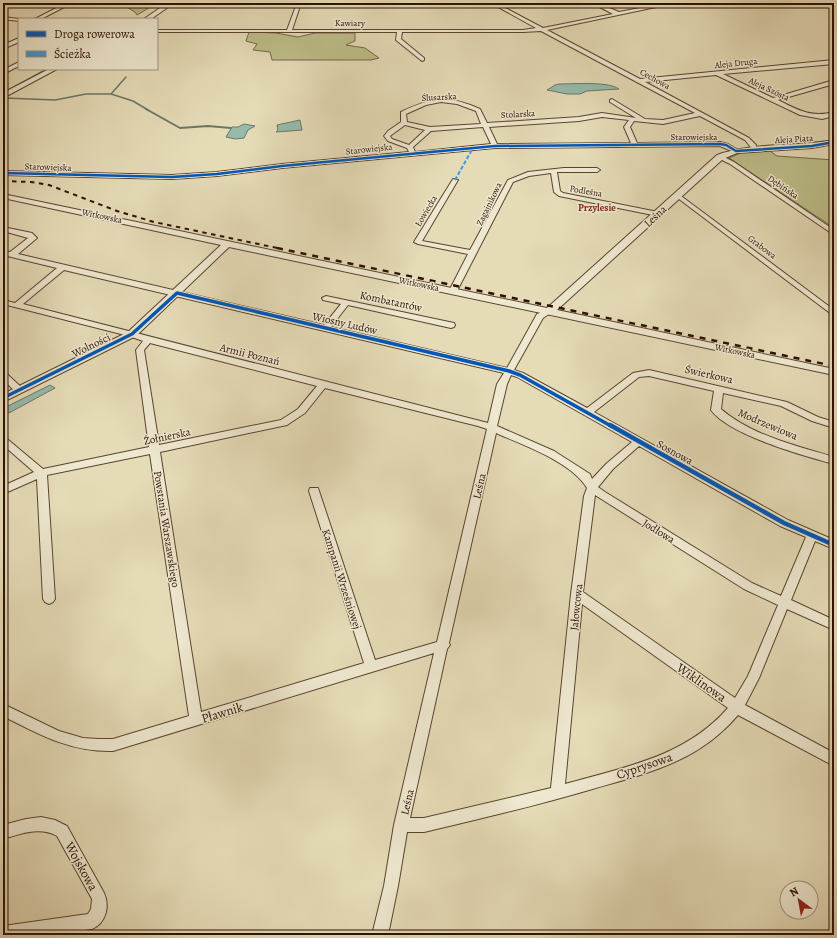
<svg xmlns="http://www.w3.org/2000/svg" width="837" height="938" viewBox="0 0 837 938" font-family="Alegreya,serif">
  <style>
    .green { fill: #bdbd89; stroke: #746746 }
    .water { fill: #96bbac; stroke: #6c7768 }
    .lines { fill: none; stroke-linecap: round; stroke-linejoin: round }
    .stream-far1 { stroke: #6c7768; stroke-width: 1.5 }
    .stream { stroke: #6c7768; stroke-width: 2 }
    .minor-casing { stroke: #5a442f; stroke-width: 2 }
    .tertiary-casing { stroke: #5a442f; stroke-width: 2 }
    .minor { fill: #eee8d0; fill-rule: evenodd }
    .tertiary { fill: #eee8d0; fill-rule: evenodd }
    .rail-far1 { stroke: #2c1102; stroke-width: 2; stroke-dasharray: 4.5 4.5; stroke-linecap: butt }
    .rail { stroke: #2c1102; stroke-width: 2.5; stroke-dasharray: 6 6; stroke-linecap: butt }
    .quiet { stroke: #3d9add; stroke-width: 2; stroke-dasharray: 4 2; stroke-linecap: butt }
    .cycleway-far2-casing { stroke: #eee8d0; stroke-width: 4 }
    .cycleway-far1-casing { stroke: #eee8d0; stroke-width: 5.5 }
    .cycleway-casing { stroke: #eee8d0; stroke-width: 7 }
    .cycleway-far2 { stroke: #0057b8; stroke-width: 2.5 }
    .cycleway-far1 { stroke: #0057b8; stroke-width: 3.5 }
    .cycleway { stroke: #0057b8; stroke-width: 4.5 }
    .labels { text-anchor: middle; stroke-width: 3; stroke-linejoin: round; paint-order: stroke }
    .far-street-label { font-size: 9px; fill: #2c1102; stroke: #eee8d0 }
    .far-neighbourhood-label { font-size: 10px; font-weight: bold; fill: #7a1f14; stroke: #eee8d0 }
    .street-label { font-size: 11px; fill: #2c1102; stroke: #eee8d0 }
    .near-street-label { font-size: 13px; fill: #2c1102; stroke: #eee8d0 }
  </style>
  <rect width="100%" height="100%" fill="#e5dbb7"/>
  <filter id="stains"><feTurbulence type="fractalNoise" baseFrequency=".005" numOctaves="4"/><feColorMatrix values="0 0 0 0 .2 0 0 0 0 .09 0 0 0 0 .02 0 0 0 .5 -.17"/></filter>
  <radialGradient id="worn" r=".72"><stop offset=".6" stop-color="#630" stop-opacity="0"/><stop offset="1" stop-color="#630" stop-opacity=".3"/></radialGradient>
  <path class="green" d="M120,3H157L137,15L135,12Z
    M249,32L276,33L298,37L315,33H355V41L346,45L365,48L379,58L371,60H272L270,52L253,50L257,44L246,41Z
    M745,151H770L777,156L834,160V228L729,158Z"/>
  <path class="water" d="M559,84C573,84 608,81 619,89L587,91L580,94H567L547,90L555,85Z
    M300,120L302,130L276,132L278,130L277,125Z
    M244,124L255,126L248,130L244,138L235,139L226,137L232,127H238Z
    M50,385L55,388L9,413L4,408Z"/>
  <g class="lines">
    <path class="stream-far1" d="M126,77L111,94L133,101L148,110
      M3,93L47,69
      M5,98L55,100L86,94H111"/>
    <path class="stream" d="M146,109L180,128L208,126L231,128"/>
    <defs>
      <path id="minor" d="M66,3H72L41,19H35Z
        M297,3H301L292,30H523L536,28L491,3H496L543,28L613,14L592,3H598L619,12L666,3H675L547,30L640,79L834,60V64L723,74L773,98L834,80V84L778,100C798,110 811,118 834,112V116L822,119L800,115L716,75L645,82L749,138L756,145L757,150H753L745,140L700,116L663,124L634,121L630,127L637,143L720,142L728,144L738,150V152H734L720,146L495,148L282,168L217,176L172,179L3,175V171L172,175L217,172L282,164L409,152L407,148L388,141L384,136L388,131L401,122V112C431,97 449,95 480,109L487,123L579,117L602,113L636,118L610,102V100L612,99L645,119L663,120L695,113L541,31L523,32H402L401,39L424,58V60L422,61L396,40L397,32H157V30H287ZM441,102L457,104L476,111L481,124L430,127L407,122L406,114L426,105ZM602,117L629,120L624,127L631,143L497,144L489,127L579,121ZM405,125L425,130L409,145L392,139L390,136ZM483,127L491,144L415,152L413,147L431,131Z
        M3,17L19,19H21H19V21L3,19Z
        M19,38V42L3,49V45Z
        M19,62V66L3,74V70Z
        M718,156H722L734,162L834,230V235L730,164L718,158Z
        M564,168H597L600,170L597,172H557L560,191L563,193L658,212L662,214L658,216L559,196L554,192L551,173L529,176L513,182L457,291L453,293H450L449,291L468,254L418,244L414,242L453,179L458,180L422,241L470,250L508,180L528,172Z
        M677,193L834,310V316L675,196L674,195Z
        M3,227L32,233L37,238L18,254L324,325L341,304L323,300L322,298L326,296L454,323L455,325L454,327L451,328L348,305L331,327L507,368L537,314L548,310L552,312L543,318L514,370L523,373L587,408L633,373L649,370L787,402L818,417L834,422V428L812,421L781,406L723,393L721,409C751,435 796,446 834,457V464C804,456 729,435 711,410L714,391L649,376L639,377L594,412L788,520L834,540V549L815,541L791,600L834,620V630L787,609L759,678L745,705L834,753V766L738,715C697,763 647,773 589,790C535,806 479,819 424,832H407L398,886L388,935H372L384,886L394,825L434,653L113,751C71,752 40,735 3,716V704L59,731L83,738L98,739H113L189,716L150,454L47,475L55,599L53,602L49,604L45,602L43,599L37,479L3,494V486L34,472L3,445V437L6,438L43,469L149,447L136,350L143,341L129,336L3,304V300L15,303L57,268L3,255V251L10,252L28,238L3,231ZM64,270L504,373L497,384L488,423L23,304ZM150,343L317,386L298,409L281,420L159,445L144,350ZM511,375L517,377L632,442L606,464L592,479L590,474L554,451L497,426L507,384ZM325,388L478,426L487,429L437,642L375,660L319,491L318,488H310L309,491L364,663L201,712L160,452L287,425L305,413ZM496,433C523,445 572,462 587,488L584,496L571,594L551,788L424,818H410L447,649L450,645L449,643ZM639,446L780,526L806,537L781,596L752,583L605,492L598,487L613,469ZM595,495L744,589L778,605L748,676L735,698L583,592ZM582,604L728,708C685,757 625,767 565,784Z
        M3,372L6,373L22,388L24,390L22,392H16L3,380Z
        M41,817L55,820L67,826L104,893C110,906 106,923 92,929L48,935H3V926L88,914L91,909L92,899L57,836C40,826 20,834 3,839V825L26,819Z"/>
      <path id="tertiary" d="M167,3H174L151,19H144Z
        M49,69H57L3,98V93Z
        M834,140V144L812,148L737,153L723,159L557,310L834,369V375L229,247L136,336L3,402V394L128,332L221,245L3,198V194L547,308L717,155C754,142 796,147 834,140Z"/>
    </defs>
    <use href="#minor" class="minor-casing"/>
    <use href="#tertiary" class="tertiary-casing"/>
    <use href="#minor" class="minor"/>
    <use href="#tertiary" class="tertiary"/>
    <path class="rail-far1" d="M3,181L31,182L49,185L117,211L154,222L282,249"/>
    <path class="rail" d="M277,248L834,366"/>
    <path class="quiet" d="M455,180L473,148"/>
    <defs>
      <path id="cycleway-far2" d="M3,173L172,177L217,174L282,166L495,146L720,144L726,145L736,151L812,146L834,142"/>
      <path id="cycleway-far1" d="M3,398L132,334L177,293L509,371L520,375L611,426"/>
      <path id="cycleway" d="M610,425L784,523L834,545"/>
    </defs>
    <use href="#cycleway-far2" class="cycleway-far2-casing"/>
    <use href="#cycleway-far1" class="cycleway-far1-casing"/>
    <use href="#cycleway" class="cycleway-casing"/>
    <use href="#cycleway-far2" class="cycleway-far2"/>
    <use href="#cycleway-far1" class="cycleway-far1"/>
    <use href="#cycleway" class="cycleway"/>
  </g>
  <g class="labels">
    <g class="far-street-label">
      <text x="350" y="26">Kawiary</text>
      <text transform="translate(736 63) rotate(-6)" y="3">Aleja Druga</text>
      <text transform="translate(655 79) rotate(29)" y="3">Cechowa</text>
      <text transform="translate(769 89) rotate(25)" y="3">Aleja Szósta</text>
      <text transform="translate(439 97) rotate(-3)" y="3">Ślusarska</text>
      <text transform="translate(518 114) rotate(-3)" y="3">Stolarska</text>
      <text x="694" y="140">Starowiejska</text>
      <text transform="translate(794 139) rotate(-4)" y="3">Aleja Piąta</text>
      <text transform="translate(369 149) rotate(-6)" y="3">Starowiejska</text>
      <text transform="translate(48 167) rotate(2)" y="3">Starowiejska</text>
      <text transform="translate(783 187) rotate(34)" y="3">Dębińska</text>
      <text transform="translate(586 191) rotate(10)" y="3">Podleśna</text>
      <text transform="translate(489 204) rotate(-64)" y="3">Zagajnikowa</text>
      <text transform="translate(426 211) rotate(-59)" y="3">Łowiecka</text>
      <text transform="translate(102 216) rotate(12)" y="3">Witkowska</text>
      <text transform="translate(762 247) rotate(37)" y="3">Grabowa</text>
      <text transform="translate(419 284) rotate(12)" y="3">Witkowska</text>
      <text transform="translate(735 351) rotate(12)" y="3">Witkowska</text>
    </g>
    <g class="far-neighbourhood-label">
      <text x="597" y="211">Przylesie</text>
    </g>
    <g class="street-label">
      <text transform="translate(655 216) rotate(-43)" y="4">Leśna</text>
      <text transform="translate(391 301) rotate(12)" y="4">Kombatantów</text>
      <text transform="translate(345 323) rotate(13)" y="4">Wiosny Ludów</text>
      <text transform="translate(91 345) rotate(-26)" y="4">Wolności</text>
      <text transform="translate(250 354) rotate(14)" y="4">Armii Poznań</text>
      <text transform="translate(709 374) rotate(13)" y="4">Świerkowa</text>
      <text transform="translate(768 424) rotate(23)" y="4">Modrzewiowa</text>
      <text transform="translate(167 436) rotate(-12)" y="4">Żołnierska</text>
      <text transform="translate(675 452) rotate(29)" y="4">Sosnowa</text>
      <text transform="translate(479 486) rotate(-77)" y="4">Leśna</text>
      <text transform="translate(167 529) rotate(81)" y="4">Powstania Warszawskiego</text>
      <text transform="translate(659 531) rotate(32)" y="4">Jodłowa</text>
      <text transform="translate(342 579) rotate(72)" y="4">Kampanii Wrześniowej</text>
      <text transform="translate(576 607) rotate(-84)" y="4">Jałowcowa</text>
      <text transform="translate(407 802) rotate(-77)" y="4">Leśna</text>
    </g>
    <g class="near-street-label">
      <text transform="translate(702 682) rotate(35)" y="5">Wiklinowa</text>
      <text transform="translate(222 712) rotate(-17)" y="5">Pławnik</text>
      <text transform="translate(644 765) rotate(-19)" y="5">Cyprysowa</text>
      <text transform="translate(82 866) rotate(61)" y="5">Wojskowa</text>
    </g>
  </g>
  <rect width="837" height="938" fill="none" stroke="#e5dbb7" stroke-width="16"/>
  <rect x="4" y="4" width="829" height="930" fill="none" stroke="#2c1102" stroke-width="2"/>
  <rect x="8" y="8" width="821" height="922" fill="none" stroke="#2c1102"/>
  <rect x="18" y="18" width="140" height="52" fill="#eee8d0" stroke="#a0927e"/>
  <rect x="26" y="31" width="20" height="6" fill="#0057b8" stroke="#a0927e"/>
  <text x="54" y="38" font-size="12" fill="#2c1102">Droga rowerowa</text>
  <rect x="26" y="51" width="20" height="6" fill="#3d9add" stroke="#a0927e"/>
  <text x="54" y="58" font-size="12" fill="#2c1102">Ścieżka</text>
  <g transform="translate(799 900) rotate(328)"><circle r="19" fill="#eee8d0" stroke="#a0927e"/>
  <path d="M0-3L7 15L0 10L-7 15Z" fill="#8f2418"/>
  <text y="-6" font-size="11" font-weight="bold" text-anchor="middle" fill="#2c1102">N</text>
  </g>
  <rect width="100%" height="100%" filter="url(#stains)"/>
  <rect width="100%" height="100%" fill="url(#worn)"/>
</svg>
